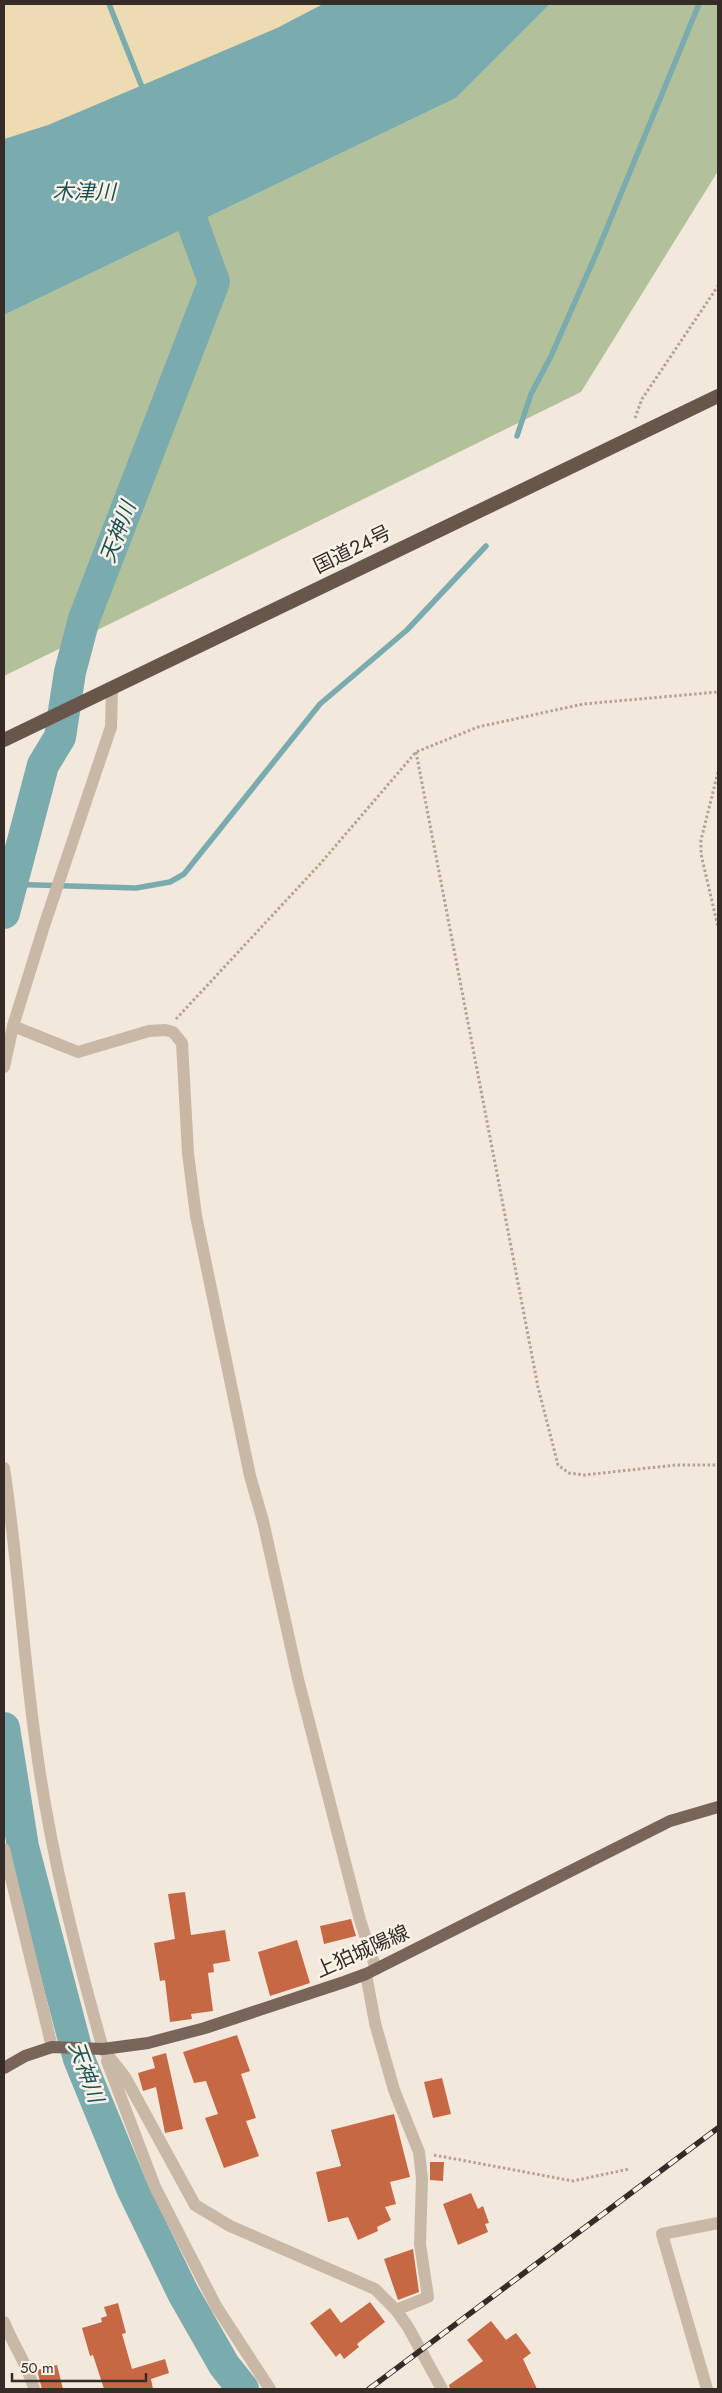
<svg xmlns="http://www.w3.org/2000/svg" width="722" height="2393" viewBox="0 0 722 2393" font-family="Jost,'Noto Sans JP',sans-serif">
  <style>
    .green { fill: #b3c19b }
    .sand { fill: #eedbb1 }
    .water { fill: #79abaf }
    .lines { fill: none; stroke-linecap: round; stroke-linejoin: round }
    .stream { stroke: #79abaf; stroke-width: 5.5 }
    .river { stroke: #79abaf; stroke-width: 32 }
    .building { fill: #c76844 }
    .path { stroke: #b6a291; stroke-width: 3; stroke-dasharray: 2.5 2.5; stroke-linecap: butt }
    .minor { stroke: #cab8a7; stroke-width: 12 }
    .tertiary { stroke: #cab8a7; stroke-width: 12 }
    .primary { stroke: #786458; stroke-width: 12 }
    .trunk { stroke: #68564b; stroke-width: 14 }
    .rail-casing { stroke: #362c27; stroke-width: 5.5 }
    .rail { stroke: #f9f2e7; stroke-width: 4; stroke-dasharray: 11; stroke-linecap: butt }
    .labels { text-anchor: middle; stroke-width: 5; stroke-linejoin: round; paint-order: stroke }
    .street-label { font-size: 20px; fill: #362c27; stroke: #f9f2e7 }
    .water-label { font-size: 21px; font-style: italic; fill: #1d5258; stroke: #f9f2e7 }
  </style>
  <rect width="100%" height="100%" fill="#f2e8db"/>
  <path class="green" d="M550,4H718V171L581,392L4,676V315L456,98Z"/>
  <path class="sand" d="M4,4H323L277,28L48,125L4,139Z"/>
  <path class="water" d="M323,4H550L456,98L4,315V139L48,125L277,28Z"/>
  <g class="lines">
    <path class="stream" d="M109,4L144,92
      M517,436L531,394L551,356L597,252L699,4
      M4,884L136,888L170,882L184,874L320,704L407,630L486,546"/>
    <path class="river" d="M4,913L43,765L60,737L70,672L84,619L214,282L178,183
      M4,1728L23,1847L79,2059L132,2188L183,2293L224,2365L243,2389"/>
  </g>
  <path class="building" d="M185,1892L191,1935L225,1930L230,1961L213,1964L214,1972L208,1973L213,2011L191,2014L192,2019L170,2022L165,1980L160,1981L154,1943L175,1939L168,1894Z
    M351,1919L356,1936L324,1944L320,1926Z
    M297,1940L310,1983L270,1996L258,1952Z
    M237,2035L250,2071L241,2074L256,2118L246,2121L259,2156L224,2168L205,2118L218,2114L206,2081L194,2083L183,2052Z
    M166,2053L183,2129L165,2133L156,2087L143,2091L138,2073L155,2068L152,2057Z
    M442,2078L451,2114L433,2118L424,2082Z
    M394,2114L410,2177L390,2182L396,2204L385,2207L391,2220L377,2227L378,2231L358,2240L348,2217L328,2222L316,2172L341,2166L331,2130Z
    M430,2162H444L443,2181L430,2180Z
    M471,2193L478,2209L483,2206L489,2223L485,2224L488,2232L458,2245L443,2204Z
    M413,2249L419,2292L398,2300L384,2259Z
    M370,2302L385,2322L357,2344L359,2347L344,2359L340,2353L336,2357L310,2323L330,2308L341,2323Z
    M118,2303L126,2333L122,2334L132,2369L165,2359L169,2373L151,2379L153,2389H104L93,2355L90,2356L82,2328L102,2322L101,2318L107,2316L104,2307Z
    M491,2321L506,2340L516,2333L531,2353L523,2359L537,2389H450L449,2385L483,2361L467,2340Z
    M57,2365L63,2389H42L37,2370Z"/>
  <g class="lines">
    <path class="path" d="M635,418L642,399L718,286
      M416,752L538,1387L558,1465L569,1473L584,1475L676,1465H718
      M718,772L701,840V854L718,927
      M176,1019L320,864L416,752L478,727L583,704L718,692
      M434,2155L573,2181L629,2169"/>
    <path class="minor" d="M13,1026L78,1052L149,1031L165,1030L173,1032L182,1043L188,1153L196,1216L250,1476L263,1521L298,1679L360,1920L376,1969
      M4,1849L52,2047
      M366,1974L375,2023L394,2090L419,2152L422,2179L420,2244L428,2297L396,2310
      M103,2049L125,2077L195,2205L230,2226L375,2289L396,2310L408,2327L442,2389
      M107,2061L155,2187L216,2306L270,2389
      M4,2322C13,2345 28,2365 34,2389
      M707,2389L662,2234L718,2223"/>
    <path class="tertiary" d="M4,1067L13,1026L44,926L111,727L112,689
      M4,1468C18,1560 23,1654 36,1746C50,1850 75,1949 103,2049"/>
    <path class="primary" d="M4,2068L25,2056L52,2047L103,2049L148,2043L205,2028L344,1982L366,1974L670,1821L718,1807"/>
    <path class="trunk" d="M4,740L718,396"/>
    <defs>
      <path id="rail" d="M369,2389L718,2128"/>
    </defs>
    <use href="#rail" class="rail-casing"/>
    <use href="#rail" class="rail"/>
  </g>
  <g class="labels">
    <g class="street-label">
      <text transform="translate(352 549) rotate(-26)" y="7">国道24号</text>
      <text transform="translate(362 1951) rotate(-24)" y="7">上狛城陽線</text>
    </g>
    <g class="water-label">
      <text x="84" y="199">木津川</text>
      <text transform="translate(118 532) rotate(-69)" y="7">天神川</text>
      <text transform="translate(86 2072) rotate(70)" y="7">天神川</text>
    </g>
  </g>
  <rect width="722" height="2393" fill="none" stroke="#362c27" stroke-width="10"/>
  <path d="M12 2373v8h134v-8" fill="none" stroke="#362c27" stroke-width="2.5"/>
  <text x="20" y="2373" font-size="15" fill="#362c27" stroke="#f9f2e7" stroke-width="4" paint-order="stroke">50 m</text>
</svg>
